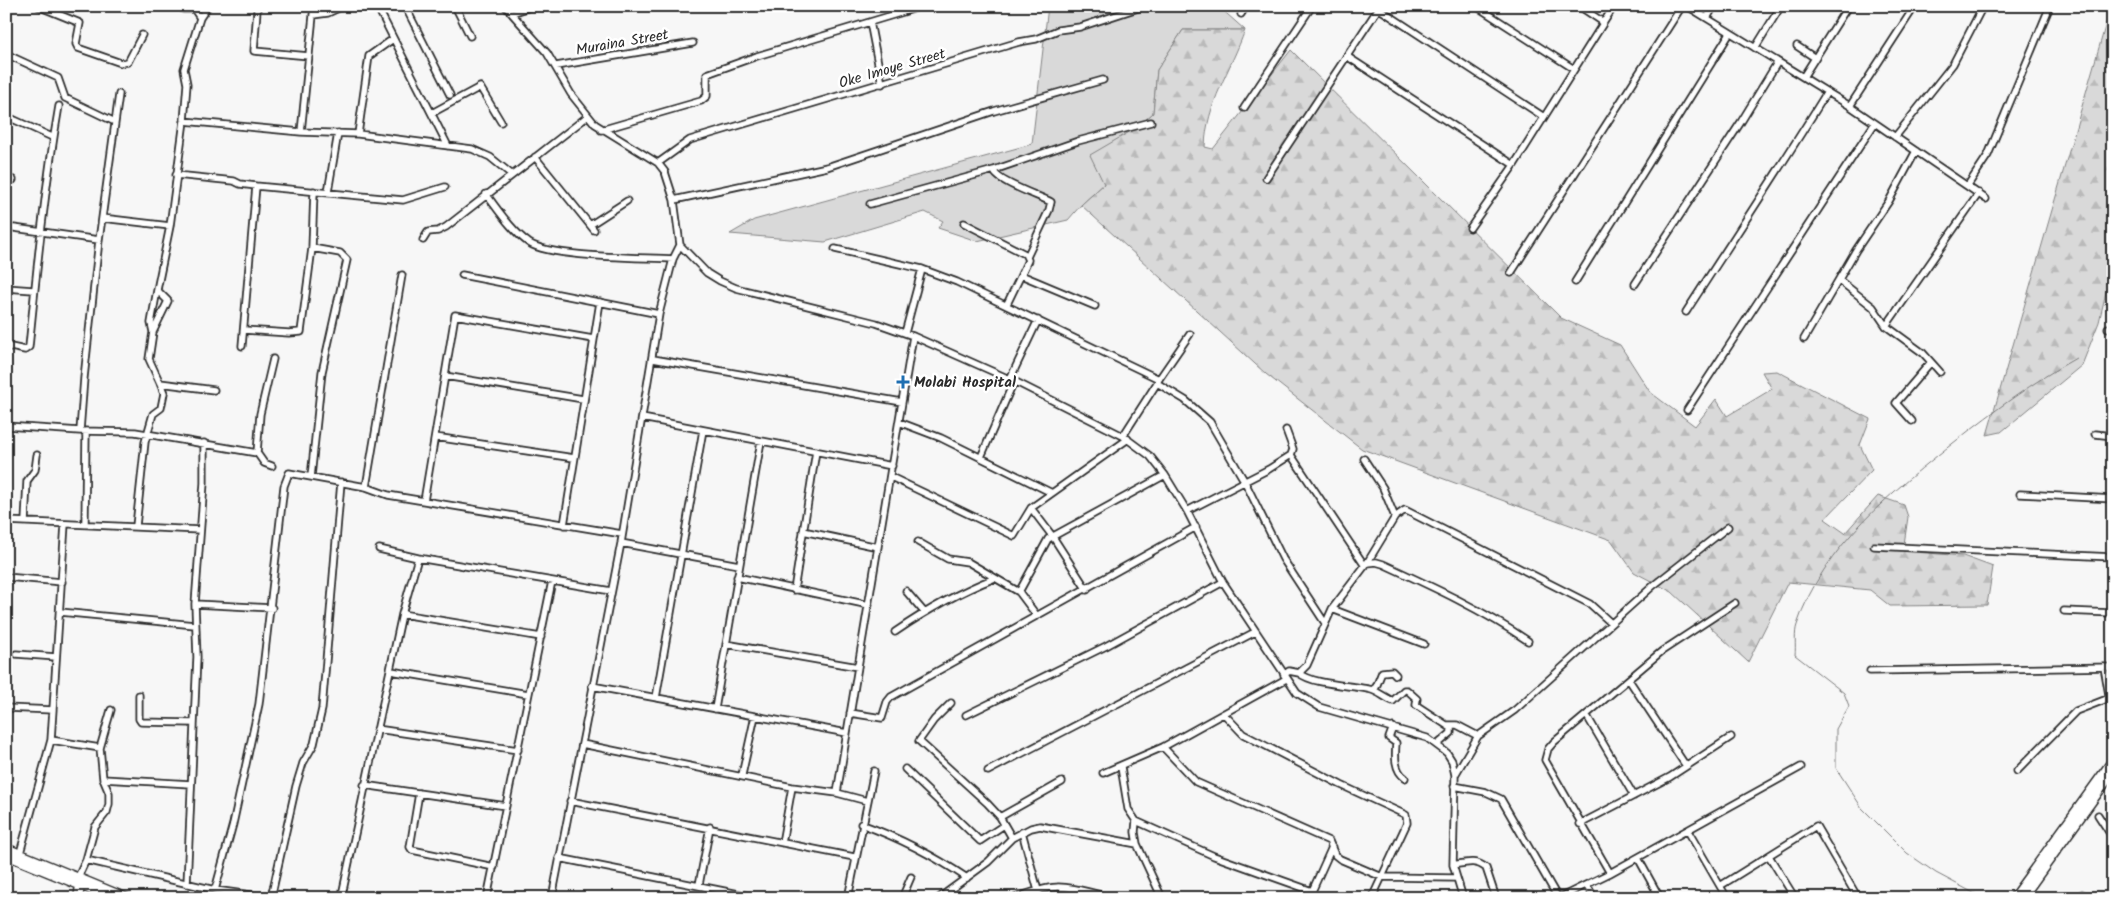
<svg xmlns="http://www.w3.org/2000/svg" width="2119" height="904" viewBox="0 0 2119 904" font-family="Kalam,sans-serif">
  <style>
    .grass { fill: #d9d9d9; stroke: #828282 }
    .forest { fill: url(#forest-firs); stroke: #828282 }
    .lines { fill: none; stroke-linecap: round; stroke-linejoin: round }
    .stream { stroke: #7b7b7b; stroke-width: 1 }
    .street-casing { stroke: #2b2b2b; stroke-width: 9 }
    .secondary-casing { stroke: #2b2b2b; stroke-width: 11 }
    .street { stroke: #fff; stroke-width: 5.5 }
    .secondary { stroke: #fff; stroke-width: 8 }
    .poi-dot { fill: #1f6fb2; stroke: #fff; stroke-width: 2 }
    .labels { text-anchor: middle; stroke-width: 5; stroke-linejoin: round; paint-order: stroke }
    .street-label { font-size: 15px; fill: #2b2b2b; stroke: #fff }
    .poi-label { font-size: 15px; font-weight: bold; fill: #2b2b2b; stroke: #fff; text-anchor: start }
  </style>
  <defs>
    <pattern id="forest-firs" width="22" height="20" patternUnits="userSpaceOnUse" patternTransform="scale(1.25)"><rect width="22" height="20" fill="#d9d9d9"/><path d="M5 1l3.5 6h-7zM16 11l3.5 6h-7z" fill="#bababa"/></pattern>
  </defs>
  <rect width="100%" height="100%" fill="#f7f7f7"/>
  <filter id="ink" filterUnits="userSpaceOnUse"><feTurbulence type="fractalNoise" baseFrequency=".02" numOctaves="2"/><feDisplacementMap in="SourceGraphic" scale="10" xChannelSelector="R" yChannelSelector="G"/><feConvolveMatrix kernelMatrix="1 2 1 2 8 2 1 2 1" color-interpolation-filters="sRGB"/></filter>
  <g filter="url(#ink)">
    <path class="grass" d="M1048,6H1218L1245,30H1183L1157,70L1153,113L1138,127L1104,184L1081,205L1068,220L977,241L938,228L943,221L925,212L825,242L730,234L754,220L1032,144Z"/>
    <path class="forest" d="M2111,6L2113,262L2099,322L2082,365L2001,432L1987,435Z
      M1183,30H1245C1231,70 1206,104 1205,147L1213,149L1291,50L1561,318L1620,345L1650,392L1695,426L1716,399L1727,416L1772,389L1762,372L1777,371L1870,419L1860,445L1872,470L1825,519L1845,533L1878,496L1904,505L1908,517L1903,551L1963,556L1993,567L1987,605L1890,606L1870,590L1788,582L1748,662L1672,592L1634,572L1611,540L1362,449L1266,374L1081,205L1104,184L1090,155L1138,127L1153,113L1157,70Z"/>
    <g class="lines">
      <path class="stream" d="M1983,898L1936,873L1907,853L1862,808L1836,768V729L1849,706L1844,693L1795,655C1796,646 1794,633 1797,625C1822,547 1895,489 1957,440C1995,410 2033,382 2076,358"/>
      <defs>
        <path id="street" d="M38,6L80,23L76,44L78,48L121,63L128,62L142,35
          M177,6L183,9H194L200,18
          M208,6L200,18L184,69L187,84L184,121L170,226L157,290L168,301L153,332L149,359L160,383L214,390
          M377,6L448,146
          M405,6L450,95
          M455,6L470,36
          M505,6L547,53L571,94L595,124L658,163L665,172L674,200L680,245L707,273L720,281L736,288L876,323L913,336L1014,381L1123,436L1150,456L1165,475L1187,511L1223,582L1297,693L1319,707L1427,738L1447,753L1452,761L1455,775L1453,865L1463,898
          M1476,6L1574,69
          M1579,6L1603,22
          M1687,6L1850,106L1986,199
          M1378,8L1544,117
          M257,10L254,51L309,56
          M903,12L922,6
          M512,13L533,6
          M1241,14L1246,6
          M313,15L328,13L343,6
          M1707,18L1714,6
          M870,22L882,84
          M1797,46L1815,58
          M1755,48L1781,6
          M6,54L58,78L65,98L113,121
          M1348,57L1514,165
          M556,66L693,43
          M1803,77L1848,6
          M1850,106L1915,6
          M1244,108L1312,6
          M432,113L480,87L501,122
          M6,116L52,137
          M184,121L301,132L358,134L472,149L490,157L511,174
          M601,130L701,101L707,96V74L757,56L903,12L901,6
          M301,132L314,6
          M358,134L369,56L393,39
          M1895,137L1953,64L1983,6
          M535,157L594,230
          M658,163L690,140L1019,42L1036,39L1058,30L1080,27L1138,8
          M176,175L234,181L240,184L256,186L403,200L445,187
          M6,177L13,180
          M1266,178L1380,6
          M1968,185L1988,155L2050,6
          M328,192L338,133
          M486,194C499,211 512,231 529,243C552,258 642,257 673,259
          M674,200L827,167L994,111L1103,80
          M870,204L994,170
          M102,218L170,226
          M964,223L1025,254L1028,260L1021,275
          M590,225L627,201
          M14,228L99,240
          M1470,228L1514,165L1614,6
          M423,240L428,232L438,231L446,227L588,116
          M835,249L922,269L957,282L1159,379L1157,383L1185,400L1210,422L1245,482L1283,559L1325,623
          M1027,257L1049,210L1051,202C1040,196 994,181 994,170L1078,141L1151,122
          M1511,273L1682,6
          M462,275L659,314
          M1839,280L1873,307L1886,326L1923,353L1940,372
          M1575,282L1730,33
          M1635,284L1741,122L1777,63
          M6,288L33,290
          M1007,304L1021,275L1095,306
          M1686,312C1733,239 1781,167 1827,92
          M1886,326L1979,193
          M2108,328H2113
          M244,330L289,333L301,332L312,248L314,191
          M153,332L151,323L157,290
          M905,333L922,269
          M1804,339L1856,250L1889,201L1916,151
          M6,346L25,350L29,347C37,267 45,186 59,106
          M242,346L256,186
          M653,359L902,402
          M445,376L583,399
          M1010,379L1038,320
          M1159,379L1190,334
          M6,396L7,384
          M1687,410L1875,123
          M642,418L892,466
          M1912,421L1896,403L1931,362
          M899,422L941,438L1052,493
          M6,426L80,431L135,432L257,453L264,463L272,466
          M1286,430L1293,449L1291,455L1365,566
          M80,431L84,378L99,240L119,94
          M2095,434L2113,436
          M1123,436L1157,383
          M435,437L574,458
          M257,453L260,414L273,359
          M981,457L1014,381
          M1364,459L1383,488L1395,517
          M311,477L322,372L347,260L340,253L312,248
          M891,477L1014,536L1031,508L1128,439
          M366,487L402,275
          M2020,494L2113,499
          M424,501L455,315L593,339
          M1031,508L1053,537L1087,590
          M1187,511L1269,469L1291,455
          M6,521L200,530
          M25,522L27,481L35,470L37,455
          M85,524L86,431
          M564,525L600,302
          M136,526L145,442L153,414L161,408L164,393L160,383
          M803,531L878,547
          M918,542L948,559L968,562L1019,592L1037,616
          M621,543L739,565
          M1874,546L2113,557
          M379,549L418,558
          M1367,563L1376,562L1383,564C1433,587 1483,610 1528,641
          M6,577L62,582
          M737,577L869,605
          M794,590L816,451
          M906,591L924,612
          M1019,592L1048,539L1165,475
          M195,604L272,608
          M1332,609L1424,644
          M2064,611L2113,613
          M60,612L195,625
          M402,614L541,637
          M895,632C927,610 959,592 995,578
          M726,644L858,667
          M16,654L56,657
          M391,671L528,694
          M1870,671L2113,667
          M1299,673C1314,685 1352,685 1372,690C1379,692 1385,698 1393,701L1404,690H1407L1417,699L1416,705L1451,728V733L1438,744
          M1284,675L1289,671L1299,673L1307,665L1332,609L1367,563L1395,517L1405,510L1590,604L1611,623
          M1629,680L1686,766
          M592,686L847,733
          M1372,690L1376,687L1382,672L1392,671L1396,675
          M139,695V719L141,722L193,723
          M656,698L703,430
          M951,703L934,720L919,741L987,803L1000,817L1012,838
          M6,708L53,710
          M715,709L761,441
          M850,713L882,718L887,702L891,697L1196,527
          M1224,714L1243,734L1341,785L1406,815L1407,823L1372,898
          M966,715L1106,646L1223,582
          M1587,716L1634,796
          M1447,725H1457L1478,736
          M1393,727L1389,738L1396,743C1395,756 1394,770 1405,778
          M377,729L518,750
          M51,740L100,748
          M582,744L792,787L837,793L867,801
          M1163,747L1196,782L1329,841L1335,855L1340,859L1382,877L1455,878
          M1121,767L1128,809L1136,821L1214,856L1312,891
          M905,769L980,841L1004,825
          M988,771L1255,632
          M2017,771L2076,711L2107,699L2109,695L2104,667
          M1103,773L1163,747L1286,679
          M742,775L755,716
          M1455,775L1478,736L1515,710L1654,585L1728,527
          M103,779L191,784
          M364,785L506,806
          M1454,786L1486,792L1501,799L1558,898
          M419,793L410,847L412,850L494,867
          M837,793L913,336
          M570,801L854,857
          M2098,815L2113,838
          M1000,817L1062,782
          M1136,821L1135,832L1137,844
          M861,824C900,838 933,855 967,878
          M1580,824L1670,777L1731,737
          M1688,831L1727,898
          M1022,832L1040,898
          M782,843L792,787
          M20,853L51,740L65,524
          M1769,856L1795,898
          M559,858L759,898
          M1638,858L1660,898
          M86,860L95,827L107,812L109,804V793L103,779L100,748L111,710
          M1453,865C1465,863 1476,859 1486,868L1496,898
          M1610,873L1545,760L1548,749L1554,742L1662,651L1735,603
          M78,877L86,860L215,890L272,898
          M187,884L197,657L195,604L204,483V443
          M699,885L710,827
          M1587,885L1594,898
          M1720,886L1816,826L1858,898
          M215,890L233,824L259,704L284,486L289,473L366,487L388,495L622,534
          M2082,894L2084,898
          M342,895L402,614L418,558L611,591
          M271,898L296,786L303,763L314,744L322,709L341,482
          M327,898L342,895L386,898
          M487,898L552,581
          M552,898L621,543L659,314L673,259L680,245
          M848,898L874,771
          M902,898L911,877
          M939,898L988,862L1012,838L1031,828L1040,826L1137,844L1162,898
          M1015,898C1055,883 1060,885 1101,895V898
          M1309,898L1332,847
          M1559,898L1610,873L1801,767"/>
        <path id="secondary" d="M6,848L127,898
          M6,855L111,898
          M78,898L81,880
          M2013,898L2113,760
          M2022,898L2113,772"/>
      </defs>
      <use href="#street" class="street-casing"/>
      <use href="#secondary" class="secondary-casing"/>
      <use href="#street" class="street"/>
      <use href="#secondary" class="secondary"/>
    </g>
  </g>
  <path class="poi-dot" d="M900.5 374.5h5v5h5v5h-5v5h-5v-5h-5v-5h5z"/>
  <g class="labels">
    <g class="street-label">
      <text transform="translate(622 42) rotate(-10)" y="5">Muraina Street</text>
      <text transform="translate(892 68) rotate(-16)" y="5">Oke Imoye Street</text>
    </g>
    <g class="poi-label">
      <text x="914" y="387">Molabi Hospital</text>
    </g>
  </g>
  <rect width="2119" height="904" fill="none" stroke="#fff" stroke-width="25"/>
  <rect x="12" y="12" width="2094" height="879" fill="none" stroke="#2b2b2b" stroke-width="2" filter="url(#ink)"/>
</svg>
